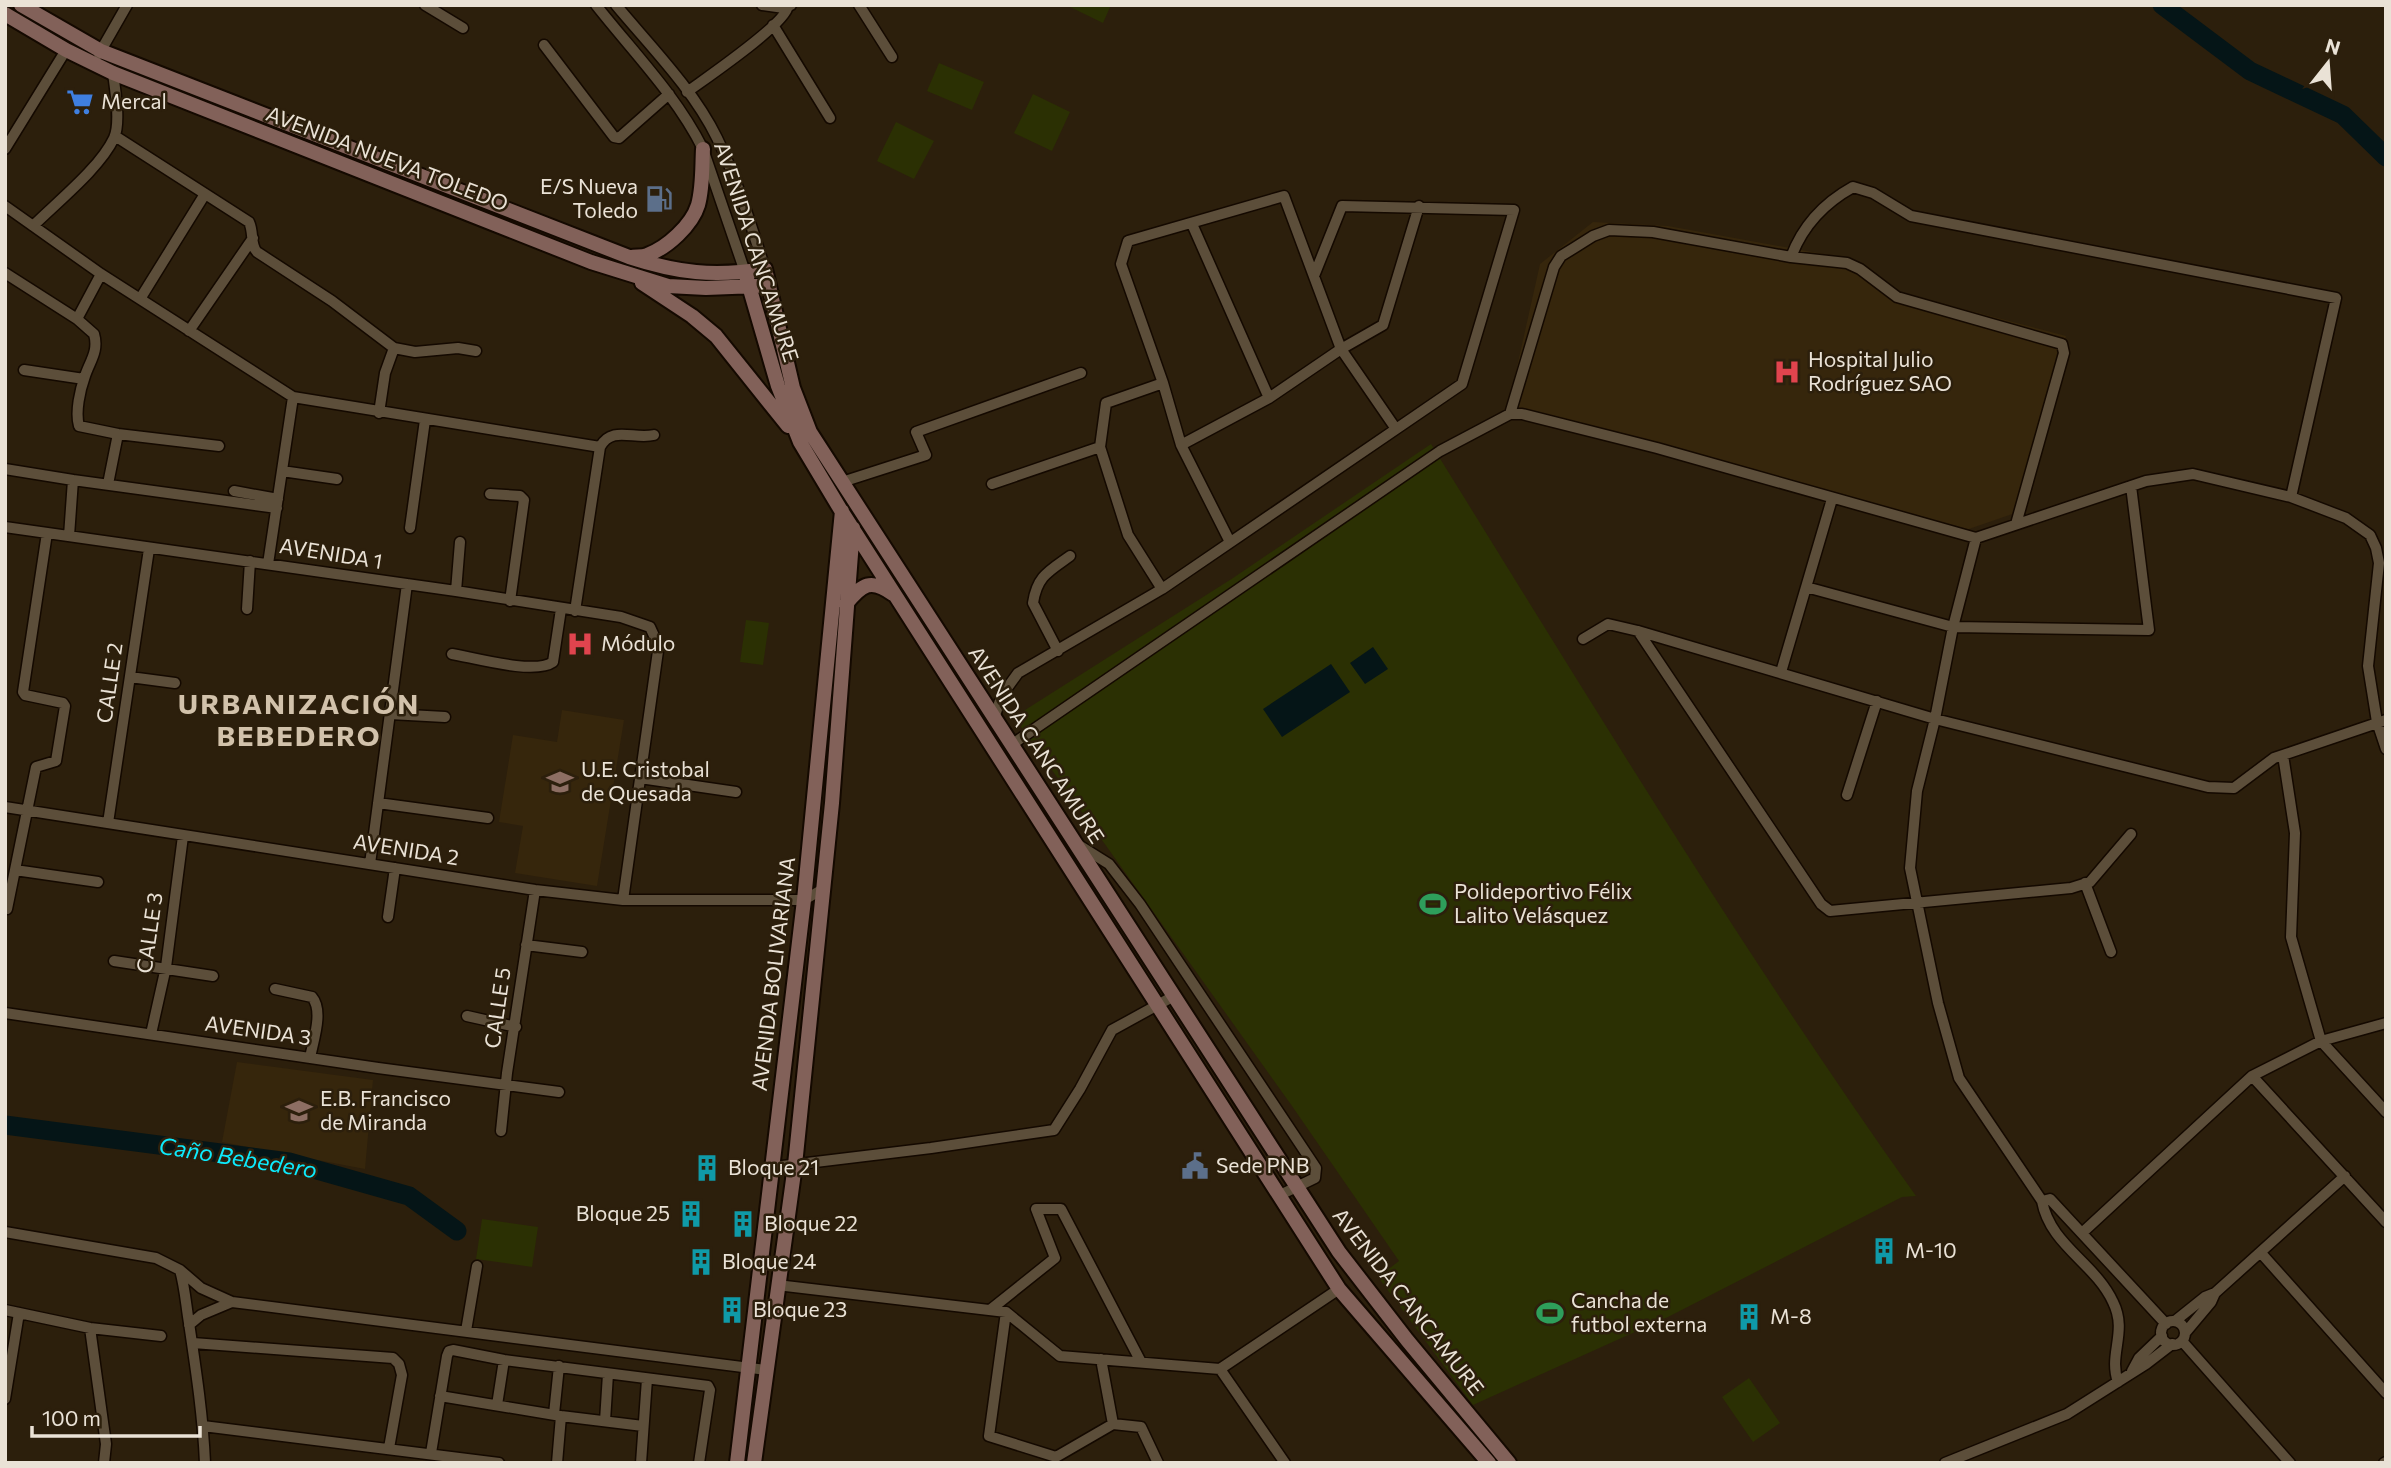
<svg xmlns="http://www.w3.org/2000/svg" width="2391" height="1468" viewBox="0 0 2391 1468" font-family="Commissioner,sans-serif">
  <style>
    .built { fill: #36260c }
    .green { fill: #2b3003 }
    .water { fill: #051517 }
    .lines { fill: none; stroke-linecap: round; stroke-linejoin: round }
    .river { stroke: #051517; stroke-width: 19 }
    .street-casing { stroke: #140900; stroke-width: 13 }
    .secondary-casing { stroke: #140900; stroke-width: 18 }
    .street { stroke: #5c4e3a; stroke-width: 10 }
    .secondary { stroke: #826159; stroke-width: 14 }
    .labels { text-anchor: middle; stroke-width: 5; stroke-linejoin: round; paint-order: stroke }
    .poi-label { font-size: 21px; fill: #eae2d6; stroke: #2c1f0c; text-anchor: start }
    .street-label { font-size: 21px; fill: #eae2d6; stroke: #2c1f0c }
    .water-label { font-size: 23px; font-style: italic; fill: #0deafc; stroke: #2c1f0c }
    .district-label { font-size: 28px; font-weight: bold; letter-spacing: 2px; fill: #d2c2ab; stroke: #2c1f0c }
  </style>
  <rect width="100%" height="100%" fill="#2c1f0c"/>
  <path class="built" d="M1593,222L1668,226L1846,258L1891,290L2066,336L2021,511L1966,530L1508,407L1540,264Z
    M562,710L624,720L597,886L515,873L523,826L499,822L513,735L557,742Z
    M237,1062L373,1080L365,1169L222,1142Z"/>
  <path class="green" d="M1066,5H1111L1103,23Z
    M939,63L984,82L972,110L927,91Z
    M1033,94L1070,112L1052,151L1014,133Z
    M896,122L934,141L914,179L877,161Z
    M1431,444C1588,697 1743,953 1916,1196L1902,1197L1668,1317L1473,1405L1378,1277L1399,1261L1292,1106L1014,717L1233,578Z
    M746,620L769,623L763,665L740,662Z
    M482,1219L538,1227L532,1267L476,1259Z
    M1749,1378L1780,1423L1753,1442L1722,1397Z"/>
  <path class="water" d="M1373,647L1388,669L1365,684L1350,663Z
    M1331,664L1350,692L1282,737L1263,709Z"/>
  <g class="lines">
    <path class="river" d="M2162,5L2250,71L2343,115L2386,157
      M5,1125L289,1162L409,1196L457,1231"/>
    <defs>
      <path id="street" d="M425,5L463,28
        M596,5C633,52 676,95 703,149L745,272
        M616,5C651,47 693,89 717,138C737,179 751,225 765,269
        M762,5L784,8L791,5
        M859,5L892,57
        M773,25L830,118
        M544,45L614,137L619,138L669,94
        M99,54L127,5
        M687,92C706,78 786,24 788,6
        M115,136L249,222C254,232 250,245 257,252L332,301L394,348L385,373L379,413
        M5,149L66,50
        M5,206L101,274L293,397L600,447
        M1192,224L1269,398
        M33,226C57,202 100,168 114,138C121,123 115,89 113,73
        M1791,257C1803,225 1824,203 1853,187L1873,193L1911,216L2336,298L2291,497
        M5,273L77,319L94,334C99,351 90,361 85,376C80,390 75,412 79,426L118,434L219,446
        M140,299L205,194
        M77,319L101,274
        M189,331L253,238
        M394,348L415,352L458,348L476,351
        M24,370L84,379
        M1510,414L1554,267L1561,256L1574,248L1593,236L1609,230L1653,232L1791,257L1847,263L1860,269L1897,297L2062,344L2064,353L2016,524
        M1181,445L1269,398L1341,349L1383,325L1419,206
        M5,469L73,480
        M282,471L337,479
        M842,482L926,455L916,432L1081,373
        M108,484L118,434
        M992,484L1100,447
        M234,491L278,499
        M490,494L520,496L524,500L510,601
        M5,527L456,591L621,617L650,627L655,638L658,651L623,900
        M410,528L425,420
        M69,536L73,480L277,508
        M1976,538L1953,627L1935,719L1917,791L1910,868L1938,1003L1959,1078L2042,1201C2050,1245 2095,1263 2113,1302C2128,1332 2108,1354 2118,1382
        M1230,542L1181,445L1163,383L1121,264L1128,241L1284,196L1341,349L1396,429
        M268,564L293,397
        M1806,587L1953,627L2149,630L2131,486
        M1162,589L1128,535L1100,447L1106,403L1163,383
        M456,591L460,542
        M247,609L250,561
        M575,611L600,447C612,425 634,440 654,435
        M1638,631L1821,904L1830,911L2071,888L2090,882L2131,834
        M1583,639L1608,624L1638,631L1935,719L2208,787L2234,788L2274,758L2386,720
        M1058,651L1033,603C1037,576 1049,571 1070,556
        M452,654C475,658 535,675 553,662L561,609
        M1781,672L1832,499
        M130,677L175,683
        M390,714L445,717
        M994,718L1002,695L1018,673L1162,589L1462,384L1514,210L1342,206L1314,276
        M1011,745L1440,451L1510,414H1522L1657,448L1976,538L2146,481L2193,474L2291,497L2346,518L2370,535L2376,548L2379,563L2368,666L2377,722L2386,749
        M2283,755L2295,833L2291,937L2321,1041L2386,1112
        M640,778L736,792
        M1847,795L1877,701
        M378,803L488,818
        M5,807L535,890L623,900H804L823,889
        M108,823L149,549
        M1077,844L1109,864L1140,904L1316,1168L1315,1178L1280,1195
        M370,864L407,584
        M15,870L98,882
        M2085,883L2111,952
        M7,909L36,767L56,761L65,706L63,703L25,695L23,692L47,533
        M388,917L395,868
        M526,945L582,952
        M114,961L213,976
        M275,989L312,997C324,1011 313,1041 310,1058
        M5,1013L378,1068L559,1092
        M467,1016L516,1027
        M151,1034L166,967L183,836
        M2252,1076L2386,1222
        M501,1131L507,1073L535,890
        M774,1167L931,1148L1054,1130L1080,1089L1112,1030L1174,996
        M2042,1201L2050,1199L2166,1324
        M5,1232L156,1258L180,1270L201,1288L232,1302L766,1370
        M2082,1233L2252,1076L2321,1041L2386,1023
        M2261,1253L2386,1393
        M180,1270C185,1288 186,1305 189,1323C196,1370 203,1416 205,1463
        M777,1285L1006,1312L1060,1356L1220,1369L1339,1289
        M5,1310L90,1328L161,1336
        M990,1310L1055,1258L1036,1209H1061L1141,1362
        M1006,1312L989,1436L1056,1457L1113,1424L1141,1427L1158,1463
        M2175,1321L2205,1297L2215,1293L2345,1176
        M2161 1333a12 12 0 1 1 24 0a12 12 0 1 1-24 0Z
        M189,1325L201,1315L232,1302
        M90,1328L106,1444L104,1463
        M466,1331L477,1266
        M2185,1333L2211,1302L2215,1293
        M2182,1341L2290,1463
        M193,1343L393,1358L399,1364L402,1375L389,1448
        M1101,1359L1113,1424
        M1220,1369L1285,1463
        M2132,1371L2139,1358L2162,1336
        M440,1396L561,1416L643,1426
        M5,1399L19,1313
        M497,1405L504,1360
        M554,1414L559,1366
        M605,1421L608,1374
        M203,1426L499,1463
        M431,1453L447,1356L449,1351L453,1350L504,1360L708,1386L710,1390L699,1463
        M557,1463L561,1416
        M641,1463L647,1379
        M1945,1463L2067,1414L2146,1364L2172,1344
        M2384,1463L2386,1462"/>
      <path id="secondary" d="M21,5L101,51L629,257C678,273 713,277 765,269L793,388L810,432L1339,1252L1407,1340L1509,1463
        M5,14L66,50L113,73L591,262L668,286L706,288L757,286
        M631,257C636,256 643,257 647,255C667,248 692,225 698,205C703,187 702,168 703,149
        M745,272L778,386L800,442L842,512L1339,1289L1489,1463
        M642,283L692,316L716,336L788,426
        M846,604C862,584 871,578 893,594
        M737,1463L804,900L842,511
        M754,1463L795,1165L832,803L853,528"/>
    </defs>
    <use href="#street" class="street-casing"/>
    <use href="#secondary" class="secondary-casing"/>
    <use href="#street" class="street"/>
    <use href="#secondary" class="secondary"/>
  </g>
  <defs>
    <symbol id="supermarket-bare" viewBox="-9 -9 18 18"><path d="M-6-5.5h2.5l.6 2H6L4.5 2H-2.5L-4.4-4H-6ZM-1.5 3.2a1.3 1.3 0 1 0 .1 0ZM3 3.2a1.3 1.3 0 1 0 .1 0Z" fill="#3f7fe0" stroke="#2c1f0c" stroke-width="2.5" paint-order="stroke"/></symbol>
    <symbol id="fuel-bare" viewBox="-9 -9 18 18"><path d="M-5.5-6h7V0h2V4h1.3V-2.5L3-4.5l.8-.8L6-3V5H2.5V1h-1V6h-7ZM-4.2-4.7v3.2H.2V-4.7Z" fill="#5c6f8a" stroke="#2c1f0c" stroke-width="2.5" paint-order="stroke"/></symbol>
    <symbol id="hospital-bare" viewBox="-9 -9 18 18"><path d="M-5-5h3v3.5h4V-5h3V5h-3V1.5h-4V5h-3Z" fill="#e0444e" stroke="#2c1f0c" stroke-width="2.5" paint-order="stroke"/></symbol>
    <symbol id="school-bare" viewBox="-9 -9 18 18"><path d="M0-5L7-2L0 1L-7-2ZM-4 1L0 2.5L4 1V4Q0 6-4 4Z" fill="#8d6e63" stroke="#2c1f0c" stroke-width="2.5" paint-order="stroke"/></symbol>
    <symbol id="stadium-bare" viewBox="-9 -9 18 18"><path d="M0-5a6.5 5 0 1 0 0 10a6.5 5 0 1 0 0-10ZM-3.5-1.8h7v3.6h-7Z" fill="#2e9e5b" stroke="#2c1f0c" stroke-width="2.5" paint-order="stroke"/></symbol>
    <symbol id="civic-bare" viewBox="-9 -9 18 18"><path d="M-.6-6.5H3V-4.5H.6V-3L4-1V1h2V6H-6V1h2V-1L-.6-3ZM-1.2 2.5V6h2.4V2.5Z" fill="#5c6f8a" stroke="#2c1f0c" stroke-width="2.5" paint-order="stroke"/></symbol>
    <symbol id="building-bare" viewBox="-9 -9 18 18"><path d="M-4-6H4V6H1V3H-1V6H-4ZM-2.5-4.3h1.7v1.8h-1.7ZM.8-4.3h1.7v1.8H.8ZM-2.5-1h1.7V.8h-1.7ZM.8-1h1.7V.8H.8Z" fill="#0f9aa8" stroke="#2c1f0c" stroke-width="2.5" paint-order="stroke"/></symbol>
  </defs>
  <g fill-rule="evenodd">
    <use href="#supermarket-bare" x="61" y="83" width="38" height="38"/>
    <use href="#fuel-bare" x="640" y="180" width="38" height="38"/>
    <use href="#hospital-bare" x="1768" y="353" width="38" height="38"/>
    <use href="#hospital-bare" x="561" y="625" width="38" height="38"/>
    <use href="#school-bare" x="541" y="763" width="38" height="38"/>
    <use href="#stadium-bare" x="1414" y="885" width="38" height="38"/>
    <use href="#school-bare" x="280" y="1092" width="38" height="38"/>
    <use href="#civic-bare" x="1176" y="1147" width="38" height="38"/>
    <use href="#building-bare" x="688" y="1149" width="38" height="38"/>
    <use href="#building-bare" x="672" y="1195" width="38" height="38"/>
    <use href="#building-bare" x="724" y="1205" width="38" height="38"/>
    <use href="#building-bare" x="1865" y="1232" width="38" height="38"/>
    <use href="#building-bare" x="682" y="1243" width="38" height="38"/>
    <use href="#building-bare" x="713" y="1291" width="38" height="38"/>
    <use href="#stadium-bare" x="1531" y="1294" width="38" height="38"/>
    <use href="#building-bare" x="1730" y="1298" width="38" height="38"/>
  </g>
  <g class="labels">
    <g class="poi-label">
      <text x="101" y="109">Mercal</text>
      <text x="638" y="194" text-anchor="end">E/S Nueva<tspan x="638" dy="24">Toledo</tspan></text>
      <text x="1808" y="367">Hospital Julio<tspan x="1808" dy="24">Rodríguez SAO</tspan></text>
      <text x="601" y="651">Módulo</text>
      <text x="581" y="777">U.E. Cristobal<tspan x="581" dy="24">de Quesada</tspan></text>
      <text x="1454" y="899">Polideportivo Félix<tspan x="1454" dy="24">Lalito Velásquez</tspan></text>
      <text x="320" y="1106">E.B. Francisco<tspan x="320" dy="24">de Miranda</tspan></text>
      <text x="1216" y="1173">Sede PNB</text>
      <text x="728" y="1175">Bloque 21</text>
      <text x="670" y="1221" text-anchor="end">Bloque 25</text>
      <text x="764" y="1231">Bloque 22</text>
      <text x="1905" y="1258">M-10</text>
      <text x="722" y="1269">Bloque 24</text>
      <text x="1571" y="1308">Cancha de<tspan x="1571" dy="24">futbol externa</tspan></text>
      <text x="753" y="1317">Bloque 23</text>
      <text x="1770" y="1324">M-8</text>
    </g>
    <g class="street-label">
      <text transform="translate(387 159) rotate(21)" y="7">AVENIDA NUEVA TOLEDO</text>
      <text transform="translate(756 252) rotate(72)" y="7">AVENIDA CANCAMURE</text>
      <text transform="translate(331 554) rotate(9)" y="7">AVENIDA 1</text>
      <text transform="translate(110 683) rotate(-82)" y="7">CALLE 2</text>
      <text transform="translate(1036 745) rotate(57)" y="7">AVENIDA CANCAMURE</text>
      <text transform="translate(406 850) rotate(9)" y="7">AVENIDA 2</text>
      <text transform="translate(150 933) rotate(-82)" y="7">CALLE 3</text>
      <text transform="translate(774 974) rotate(-83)" y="7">AVENIDA BOLIVARIANA</text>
      <text transform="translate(498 1008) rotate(-82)" y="7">CALLE 5</text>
      <text transform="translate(258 1031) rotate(8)" y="7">AVENIDA 3</text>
      <text transform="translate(1408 1302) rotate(52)" y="7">AVENIDA CANCAMURE</text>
    </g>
    <g class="water-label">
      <text transform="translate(238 1158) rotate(9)" y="8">Caño Bebedero</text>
    </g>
    <g class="district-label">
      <text x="299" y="714">URBANIZACIÓN<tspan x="299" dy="32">BEBEDERO</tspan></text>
    </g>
  </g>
  <rect width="2391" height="1468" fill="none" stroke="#eae2d6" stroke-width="14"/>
  <g transform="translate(2328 63) rotate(17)" stroke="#2c1f0c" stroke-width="5" paint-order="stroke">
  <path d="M0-5L12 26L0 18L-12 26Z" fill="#eae2d6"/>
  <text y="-10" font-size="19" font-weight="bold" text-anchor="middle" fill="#eae2d6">N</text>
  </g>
  <path d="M32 1426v10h168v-10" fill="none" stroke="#eae2d6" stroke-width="3.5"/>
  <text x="42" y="1426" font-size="21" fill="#eae2d6" stroke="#2c1f0c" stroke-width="5" paint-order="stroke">100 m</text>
</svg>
